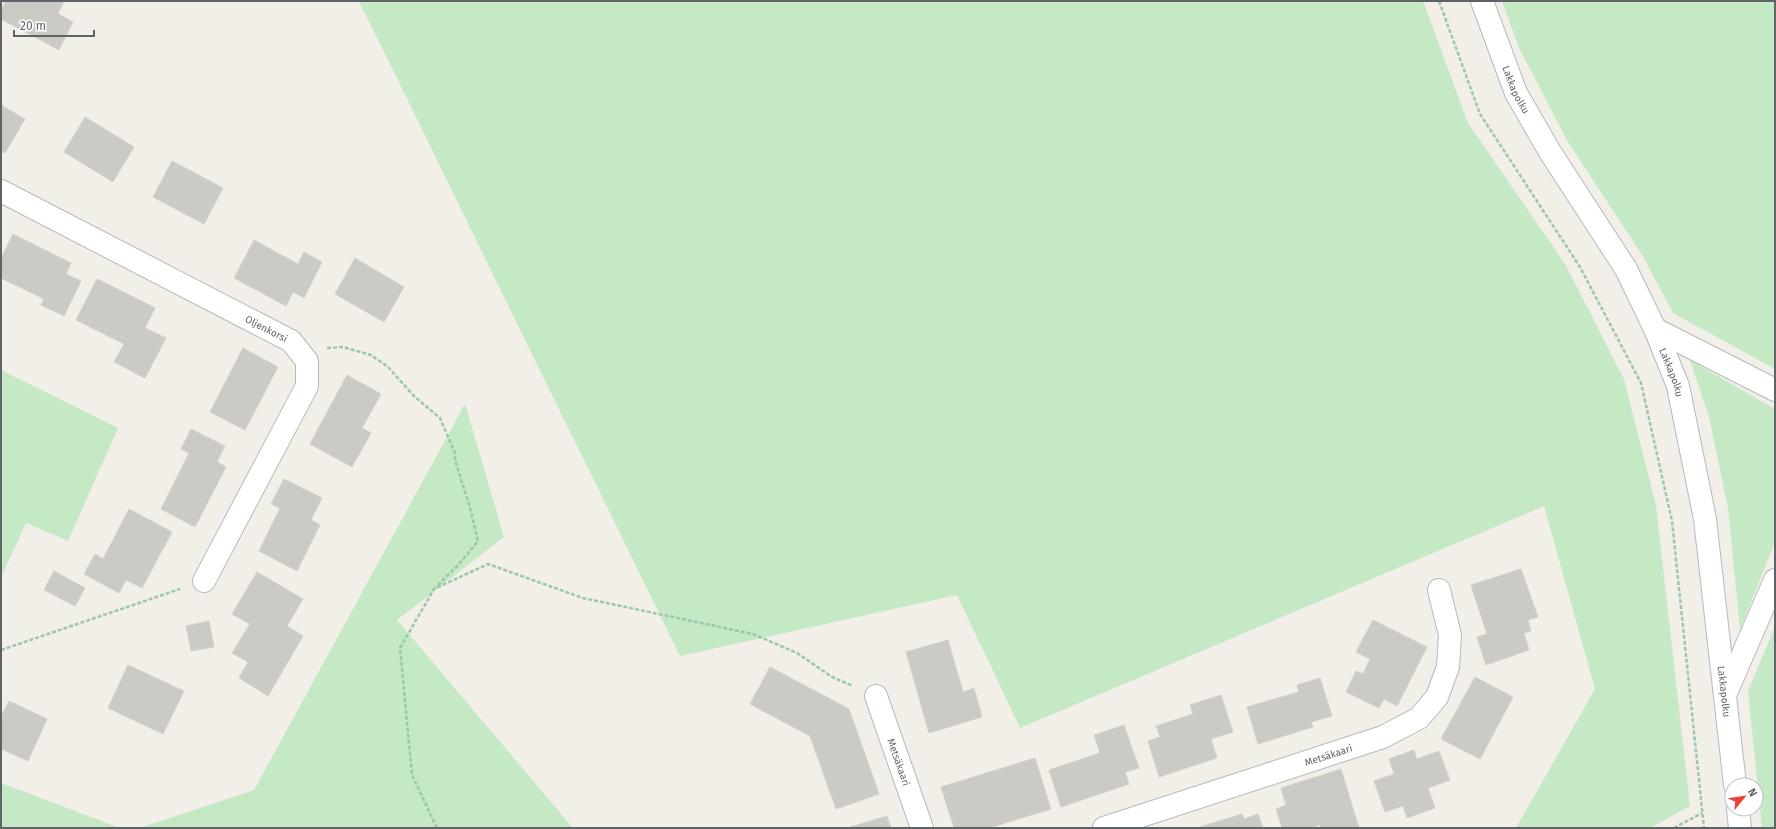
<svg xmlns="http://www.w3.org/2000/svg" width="1776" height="829" viewBox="0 0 1776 829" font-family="'Fira Sans',sans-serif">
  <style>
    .green { fill: #c5e8c5 }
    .building { fill: #cccac5; stroke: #d6d1c6 }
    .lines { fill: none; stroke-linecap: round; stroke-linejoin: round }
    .minor-casing { stroke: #b5b8bc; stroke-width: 24 }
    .path { stroke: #9cc7a9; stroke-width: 2.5; stroke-dasharray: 4 2; stroke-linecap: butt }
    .minor { stroke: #fff; stroke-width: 22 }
    .labels { text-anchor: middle; stroke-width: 4; stroke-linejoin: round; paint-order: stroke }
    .street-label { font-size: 10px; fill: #5f6368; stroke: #fff }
  </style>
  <rect width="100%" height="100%" fill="#f1efe8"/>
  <path class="green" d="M359,1H1423L1468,123L1565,264L1624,379L1656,505L1690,806L1650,828H1516L1595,689L1544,506L1020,728L957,595L680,656Z
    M1502,1H1775V369L1673,313L1644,258L1568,142L1519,48Z
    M1690,360L1775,409V542L1740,630L1728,508L1709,417Z
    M1,370L118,428L68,541L26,523L1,577Z
    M465,404L504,537L397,620L573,828H140L254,790Z
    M1775,627V828H1762L1748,691Z
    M1,783L120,828H1Z"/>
  <path class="building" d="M6,1H64L58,14L73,22L59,50L1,19V10Z
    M1,105L25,119L5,153L1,151Z
    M85,117L134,147L113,182L64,152Z
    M172,161L223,188L204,224L153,197Z
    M13,234L71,263L66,274L81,281L64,316L41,305L44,299L1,278V258Z
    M254,240L298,264L304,252L322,262L304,298L293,292L286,306L234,278Z
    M355,258L404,287L384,322L335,294Z
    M97,279L155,308L145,328L166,338L145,378L114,362L124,344L76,320Z
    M243,348L278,367L245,430L210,412Z
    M347,375L381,394L362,428L371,433L352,467L310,444Z
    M191,429L225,446L217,462L226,467L195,527L161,509L189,453L181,449Z
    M284,479L322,498L311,520L320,525L297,571L259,551L280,508L271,504Z
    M129,509L172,532L142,588L126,580L119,593L84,574L95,554L103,559Z
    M1521,569L1538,617L1528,620L1531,631L1524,633L1529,650L1486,665L1477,637L1487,634L1471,585Z
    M54,571L85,588L75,606L44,590Z
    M257,572L303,599L287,626L303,636L268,696L239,678L248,662L232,653L250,624L232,614Z
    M1373,620L1427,647L1397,706L1384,699L1379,708L1346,692L1356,671L1363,674L1370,659L1356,652Z
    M209,621L214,647L191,651L186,626Z
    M948,640L963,692L974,688L982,717L929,733L906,652Z
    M128,665L184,691L163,734L108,708Z
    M770,667L849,709L879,794L836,809L810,736L750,704Z
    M1475,677L1513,697L1480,759L1441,739Z
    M1320,678L1332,716L1311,722L1313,727L1258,744L1247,707L1299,692L1297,685Z
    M1221,695L1233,732L1211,739L1217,758L1159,777L1148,741L1160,737L1156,726L1193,714L1190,705Z
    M9,701L47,719L28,761L1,749V717Z
    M1124,725L1139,768L1125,772L1129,784L1061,807L1049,770L1100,753L1094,735Z
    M1414,750L1417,759L1439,751L1450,780L1428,788L1435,808L1407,818L1403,806L1385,812L1374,781L1394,774L1389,759Z
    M1035,758L1051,809L989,828H954L941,787Z
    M1341,769L1359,828H1321L1320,825L1310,828H1282L1276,809L1286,805L1281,788Z
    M1242,814L1244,819L1258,814L1263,828H1197Z
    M887,816L891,828H847Z"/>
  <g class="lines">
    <defs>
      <g id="minor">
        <path id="s1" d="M1482,1L1516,93L1550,152L1626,269L1655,329L1678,386L1705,519L1735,785"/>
        <path id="s2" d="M1,191L291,341L307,361V386L204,581"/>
        <path d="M1655,329L1775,390"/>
        <path d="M1726,693L1775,580"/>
        <path id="s3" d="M876,696L922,828"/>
        <path d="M1738,809L1740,828"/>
        <path id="s4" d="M1104,828L1383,737L1419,718L1437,697L1448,667L1450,635L1439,590"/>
      </g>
    </defs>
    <use href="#minor" class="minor-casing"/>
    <path class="path" d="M1439,1L1480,114L1580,267L1641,383L1672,521L1704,828
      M327,348L343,347L371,355L388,367L414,396L440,418L455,453V460L470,508L478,541L460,563L436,587
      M1,650L180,589
      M437,828L412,775L400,648L434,589L488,564L583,598L753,634L797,653L832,677L853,686
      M1674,828L1702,813"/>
    <use href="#minor" class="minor"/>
  </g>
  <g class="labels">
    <g class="street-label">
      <text dy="4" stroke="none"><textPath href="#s1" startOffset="95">Lakkapolku</textPath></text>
      <text dy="4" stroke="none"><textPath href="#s2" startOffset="299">Oljenkorsi</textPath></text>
      <text dy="4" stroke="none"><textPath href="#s1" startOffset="419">Lakkapolku</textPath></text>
      <text dy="4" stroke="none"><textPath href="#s1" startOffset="743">Lakkapolku</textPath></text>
      <text dy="4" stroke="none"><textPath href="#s4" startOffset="236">Metsäkaari</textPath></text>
      <text dy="4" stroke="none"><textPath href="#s3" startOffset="70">Metsäkaari</textPath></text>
    </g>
  </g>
  <rect width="1776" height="829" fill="none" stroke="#5f6368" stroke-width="4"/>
  <g transform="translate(1744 797) rotate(61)"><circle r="19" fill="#ffffff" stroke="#bfc1c3"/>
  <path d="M0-3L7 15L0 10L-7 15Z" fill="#ea4335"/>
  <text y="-6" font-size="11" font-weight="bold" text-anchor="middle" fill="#5f6368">N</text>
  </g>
  <path d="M14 30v6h80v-6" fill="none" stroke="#5f6368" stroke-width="2"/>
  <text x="20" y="30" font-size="12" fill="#5f6368" stroke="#ffffff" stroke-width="3" paint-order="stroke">20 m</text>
</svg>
